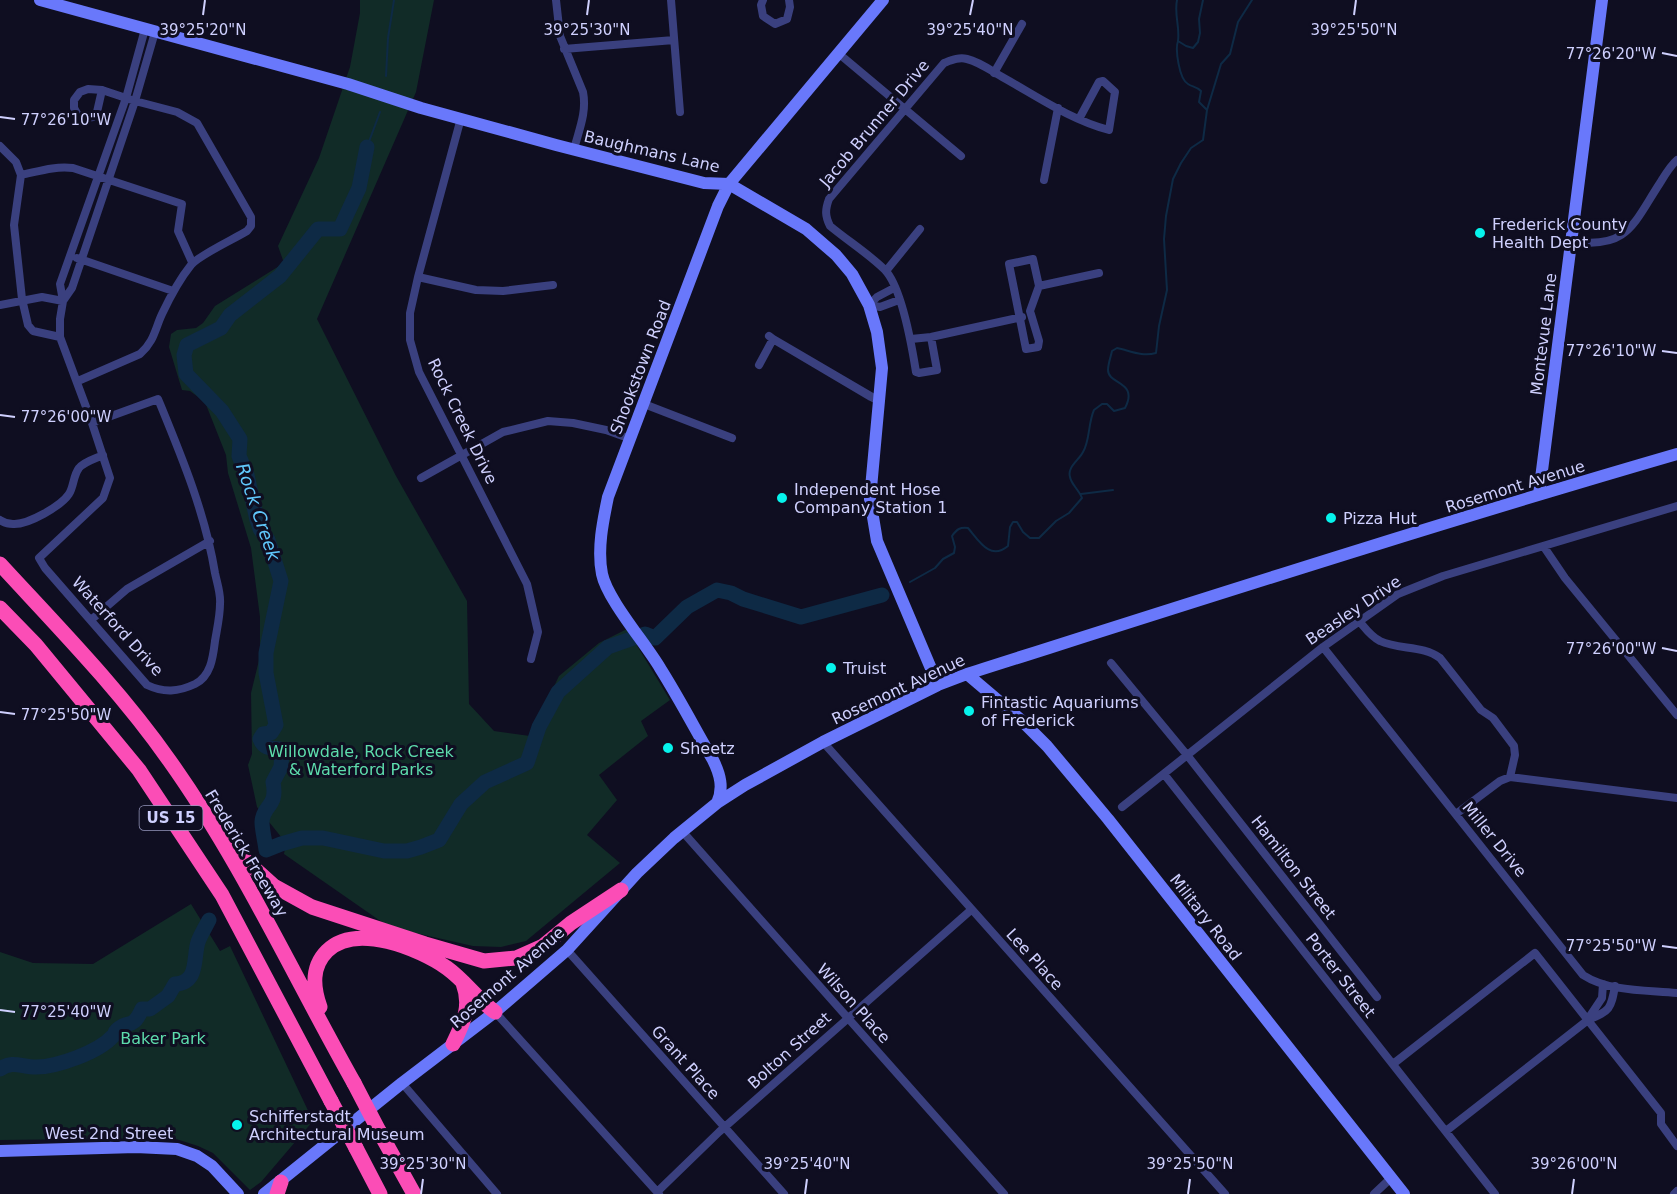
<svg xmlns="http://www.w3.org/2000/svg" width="1677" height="1194" viewBox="0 0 1677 1194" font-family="'DejaVu Sans',sans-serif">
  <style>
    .green { fill: #112b27 }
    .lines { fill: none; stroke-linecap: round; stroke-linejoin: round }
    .stream { stroke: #0e2a45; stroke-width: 2 }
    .river { stroke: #0e2a45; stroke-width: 15 }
    .street { stroke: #3a407f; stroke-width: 8 }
    .secondary { stroke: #6978fb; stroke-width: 12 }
    .highway { stroke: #fb4db6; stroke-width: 15 }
    .highway-bridge { stroke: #fb4db6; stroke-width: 15 }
    .ticks { fill: none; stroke: #cfd0fe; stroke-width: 2 }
    .poi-dot { fill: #06f3ec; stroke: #0f0e21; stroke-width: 2 }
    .labels { text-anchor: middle; stroke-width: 6; stroke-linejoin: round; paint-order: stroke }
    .shield { fill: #0f0e21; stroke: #9596bc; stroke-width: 1.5 }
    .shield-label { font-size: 15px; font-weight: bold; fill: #cfd0fe }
    .street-label { font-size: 16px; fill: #cfd0fe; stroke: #0f0e21 }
    .poi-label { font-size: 16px; fill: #cfd0fe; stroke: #0f0e21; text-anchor: start }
    .park-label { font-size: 16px; fill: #5ddcac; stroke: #0f0e21 }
    .water-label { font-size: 18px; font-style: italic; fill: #60c7fb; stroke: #0f0e21 }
    .ticks-label { font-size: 15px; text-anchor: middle; fill: #cfd0fe; stroke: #0f0e21; stroke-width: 6; stroke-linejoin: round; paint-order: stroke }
  </style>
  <rect width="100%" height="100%" fill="#0f0e21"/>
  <path class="green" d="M360,0H434L416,92L317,319L396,476L467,601L469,704L494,731L530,736L559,676L599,643L627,629L670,700L641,721L648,736L599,775L617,800L587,835L620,863L526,941L501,947L473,946L389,927L284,854L286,843L257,807L248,765L252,754L251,693L260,656V617L251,548L228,473L226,455L205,402L190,391L182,390L169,347L171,334L177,330L196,328L203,323L215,306L284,263L278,246L319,158L350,67L360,13Z
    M191,904L220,951L230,946L313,1121L261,1182L250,1190L213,1153L198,1146L173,1138L0,1140V952L33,963L93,964Z"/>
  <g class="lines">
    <path class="stream" d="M1177,0C1174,15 1180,26 1178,41
      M1203,0L1199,19L1200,33L1198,42L1193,48L1186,46L1178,41C1175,49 1179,79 1188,84C1192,87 1196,86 1201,91L1199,102L1207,110
      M386,76L388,38L394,0
      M367,147L380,112
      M1081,494L1113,490
      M910,582L935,568L943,559L954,553L955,547L952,536C957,529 960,527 968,528C979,541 990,561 1008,546L1010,527L1013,522H1017L1023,532L1030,538H1039L1056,521L1069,513L1082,498C1079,490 1071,484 1070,477C1067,467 1079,460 1083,452C1090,441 1088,423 1094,410L1102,404H1107L1114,411L1125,408C1139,381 1108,385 1108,370C1108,364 1111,356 1112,351L1117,348C1131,351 1142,357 1156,353L1159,326L1167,290L1164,239L1166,216L1173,179L1181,163L1191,148L1203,140L1207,110L1221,64L1230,54L1238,22L1252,0"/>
    <path class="river" d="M367,147L359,188L340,229H318L280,276L230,315L221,328L187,345L184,355L186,374L222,411L240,439L239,456L247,475L257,520L260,529L268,540L281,581L266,653V673L276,725L271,733L263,734L260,739C264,749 271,748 280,749L282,751L281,767L273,782C278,808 263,804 262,822C262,830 265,841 266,850L281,844L302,838H323L384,851H407L421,847L439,840L461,804L485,782L527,763L539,727L558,692L608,647L645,634L655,638L687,607L717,590L731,593L743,599L801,617L882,595
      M0,1069C13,1060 21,1067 36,1067C57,1067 99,1052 113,1036C119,1030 112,1034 118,1029C129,1019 132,1031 142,1009H150L168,996L175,984C199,983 193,958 198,942C201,934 205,928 209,920"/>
    <path class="street" d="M556,0L560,36L583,92C587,112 579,130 574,149
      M671,0L680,112
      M763,0L761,5L763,16L775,24L787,19L790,7L789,0
      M564,49L674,40
      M838,53L961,156
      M994,73L1022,24
      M461,118L418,277L410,313V340L419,372L527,584L538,632L531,659
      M0,146L16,162L21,175L14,225L22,299L28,325L33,331L60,337
      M21,175C40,171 54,166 73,168L182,204L178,231L192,262
      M1044,180L1058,108
      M1571,241C1628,250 1633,224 1660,183C1665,175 1670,166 1677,160
      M77,258L173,291
      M1033,259L1039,286L1030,311L1039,341L1038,347L1026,349L1009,264Z
      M886,271L920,229
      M418,277L476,290L503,291L553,285
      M1039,286L1099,273
      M63,301L72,288L135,101L155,32
      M0,305L42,297L63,301
      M869,305L880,307L899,300
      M869,305L877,297L894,288
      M931,337L937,370L919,373L916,372C912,347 902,288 885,270C869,254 848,241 830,226C825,216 825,210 829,199L944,63C952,60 959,57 967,59C980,62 993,72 1004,78C1038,97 1071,120 1109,130L1115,92L1103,81L1099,82L1079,119
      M773,339L871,397L879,401L773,339L769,336L773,339
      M911,339L931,337L1022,317
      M759,365L773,339
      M78,381L140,354C154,342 155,329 162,314C170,297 179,280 191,265C199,255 234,239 247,231L251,226V217L197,123L177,112L135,101L102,90L88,89L80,92L74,100V108L78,115L87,118L93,117L97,112L102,90
      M644,404L732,438
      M92,423L110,478L103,498L39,558L45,568L147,685C164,693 178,692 195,684C211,676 213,657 215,641C217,629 220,616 220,604C221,594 217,583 215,573C205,512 181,455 158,399L92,423L60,337V319L63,301L60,284L126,98L145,29
      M421,478L503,432L548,421L573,423L606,430L631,439
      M0,520C3,522 8,524 13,524C28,525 61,506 69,494C74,486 73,476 79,468C85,461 95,459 103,455
      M1544,547L1565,578L1677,715
      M91,620L127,589L210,541
      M1359,621C1365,628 1371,637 1380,641C1399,650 1423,645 1440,658L1481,710L1493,718L1514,746L1515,755L1510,777
      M1323,647L1583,975C1609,992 1647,990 1677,993
      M1111,663L1187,755L1377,997
      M823,742L1225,1194
      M1164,774L1495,1194
      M1122,807L1323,647L1398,594L1443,576L1677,506
      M1456,814L1500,781L1510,777L1677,798
      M682,831L1004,1194
      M567,950L784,1194
      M495,1012L659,1194
      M1588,1019L1602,998L1603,984
      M1393,1064L1535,953L1661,1113V1124L1677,1146
      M402,1083L497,1194
      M1446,1131L1588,1020C1610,1011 1611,1009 1615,986
      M657,1192L719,1132L971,910
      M1374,1194L1391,1178
      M1674,1194L1677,1191"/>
    <path class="secondary" d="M40,0L348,84L421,108L556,145L704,183L729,184L806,229L836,255L852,274L869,305L877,332L882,368L870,499L877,541L938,685
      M1539,494L1602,0
      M967,674L1020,719L1047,746L1108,819L1404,1194
      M717,803C724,788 720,774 713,760C695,729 679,698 660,668C646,644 607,599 602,574C597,549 603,521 608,497L718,206L729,184L883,0
      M0,1151L136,1147L177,1149L197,1156L212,1166L238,1194
      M264,1194L402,1083L495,1012L567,950L637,873L674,838L717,803L745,785L823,742L938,685L967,674C1203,599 1439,523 1677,454"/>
    <path class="highway" d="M0,564C58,627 119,689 169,760C241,861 293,975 354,1083
      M0,608L36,645L139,770L222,895L331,1101
      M230,842L246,861L274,886L312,907L425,944L484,961L516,958L543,946L571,923L621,890
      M320,1007C313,987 311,967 327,951C356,922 420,949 447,968C465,981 477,999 495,1012
      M453,1044C463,1023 472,1007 463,983
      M379,1131L414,1194
      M356,1148L380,1194
      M277,1194L281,1182"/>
    <path class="highway-bridge" d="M354,1083L379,1131
      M331,1101L356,1148"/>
  </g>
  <path class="ticks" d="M203,15L205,0M587,15L589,0M970,15L973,0M1354,15L1356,0M1662,53L1677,56M0,117L15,119M1662,351L1677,353M0,415L15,417M1662,648L1677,651M0,712L15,714M1662,946L1677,948M0,1010L15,1012M421,1194L423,1179M805,1194L807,1179M1188,1194L1190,1179M1572,1194L1574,1179"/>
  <g class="poi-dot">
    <circle cx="1480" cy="233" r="6"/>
    <circle cx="782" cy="498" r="6"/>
    <circle cx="1331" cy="518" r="6"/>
    <circle cx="831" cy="668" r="6"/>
    <circle cx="969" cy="711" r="6"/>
    <circle cx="668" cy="748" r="6"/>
    <circle cx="237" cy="1125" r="6"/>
  </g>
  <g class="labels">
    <rect class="shield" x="139.5" y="806" width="63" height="24" rx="4.5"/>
    <g class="shield-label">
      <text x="171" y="823">US 15</text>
    </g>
    <g class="street-label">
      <text transform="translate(874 123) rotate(-50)" y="6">Jacob Brunner Drive</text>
      <text transform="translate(652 151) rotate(13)" y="6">Baughmans Lane</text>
      <text transform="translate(1543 334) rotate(-83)" y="6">Montevue Lane</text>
      <text transform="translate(640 367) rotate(-69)" y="6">Shookstown Road</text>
      <text transform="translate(463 421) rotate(64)" y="6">Rock Creek Drive</text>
      <text transform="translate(1515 486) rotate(-17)" y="6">Rosemont Avenue</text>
      <text transform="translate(1353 610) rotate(-34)" y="6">Beasley Drive</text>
      <text transform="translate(118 626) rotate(48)" y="6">Waterford Drive</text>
      <text transform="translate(898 689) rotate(-25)" y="6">Rosemont Avenue</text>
      <text transform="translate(1495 839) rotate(51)" y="6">Miller Drive</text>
      <text transform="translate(247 853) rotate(59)" y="6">Frederick Freeway</text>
      <text transform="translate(1294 867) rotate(52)" y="6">Hamilton Street</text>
      <text transform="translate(1206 917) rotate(52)" y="6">Military Road</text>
      <text transform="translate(1035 959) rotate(48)" y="6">Lee Place</text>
      <text transform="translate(1341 975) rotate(52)" y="6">Porter Street</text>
      <text transform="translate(507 977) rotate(-41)" y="6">Rosemont Avenue</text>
      <text transform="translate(854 1003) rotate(48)" y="6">Wilson Place</text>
      <text transform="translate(789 1050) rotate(-42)" y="6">Bolton Street</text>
      <text transform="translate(686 1062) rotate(48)" y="6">Grant Place</text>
      <text x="109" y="1139">West 2nd Street</text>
    </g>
    <g class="poi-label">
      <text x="1492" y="230">Frederick County<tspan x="1492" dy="18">Health Dept</tspan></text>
      <text x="794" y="495">Independent Hose<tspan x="794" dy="18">Company Station 1</tspan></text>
      <text x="1343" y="524">Pizza Hut</text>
      <text x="843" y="674">Truist</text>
      <text x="981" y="708">Fintastic Aquariums<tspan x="981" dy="18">of Frederick</tspan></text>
      <text x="680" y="754">Sheetz</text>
      <text x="249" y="1122">Schifferstadt<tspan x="249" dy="18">Architectural Museum</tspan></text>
    </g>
    <g class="park-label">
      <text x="361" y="757">Willowdale, Rock Creek<tspan x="361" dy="18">&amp; Waterford Parks</tspan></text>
      <text x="163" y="1044">Baker Park</text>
    </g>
    <g class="water-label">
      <text transform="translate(258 512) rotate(71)" y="6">Rock Creek</text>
    </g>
  </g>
  <g class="ticks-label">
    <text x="203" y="35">39°25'20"N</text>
    <text x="587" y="35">39°25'30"N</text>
    <text x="970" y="35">39°25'40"N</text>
    <text x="1354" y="35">39°25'50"N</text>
    <text x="1611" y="59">77°26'20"W</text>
    <text x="66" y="125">77°26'10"W</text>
    <text x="1611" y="356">77°26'10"W</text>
    <text x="66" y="422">77°26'00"W</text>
    <text x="1611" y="654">77°26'00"W</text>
    <text x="66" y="720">77°25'50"W</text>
    <text x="1611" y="951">77°25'50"W</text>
    <text x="66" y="1017">77°25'40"W</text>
    <text x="423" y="1169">39°25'30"N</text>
    <text x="807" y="1169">39°25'40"N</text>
    <text x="1190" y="1169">39°25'50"N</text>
    <text x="1574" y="1169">39°26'00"N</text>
  </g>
</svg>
